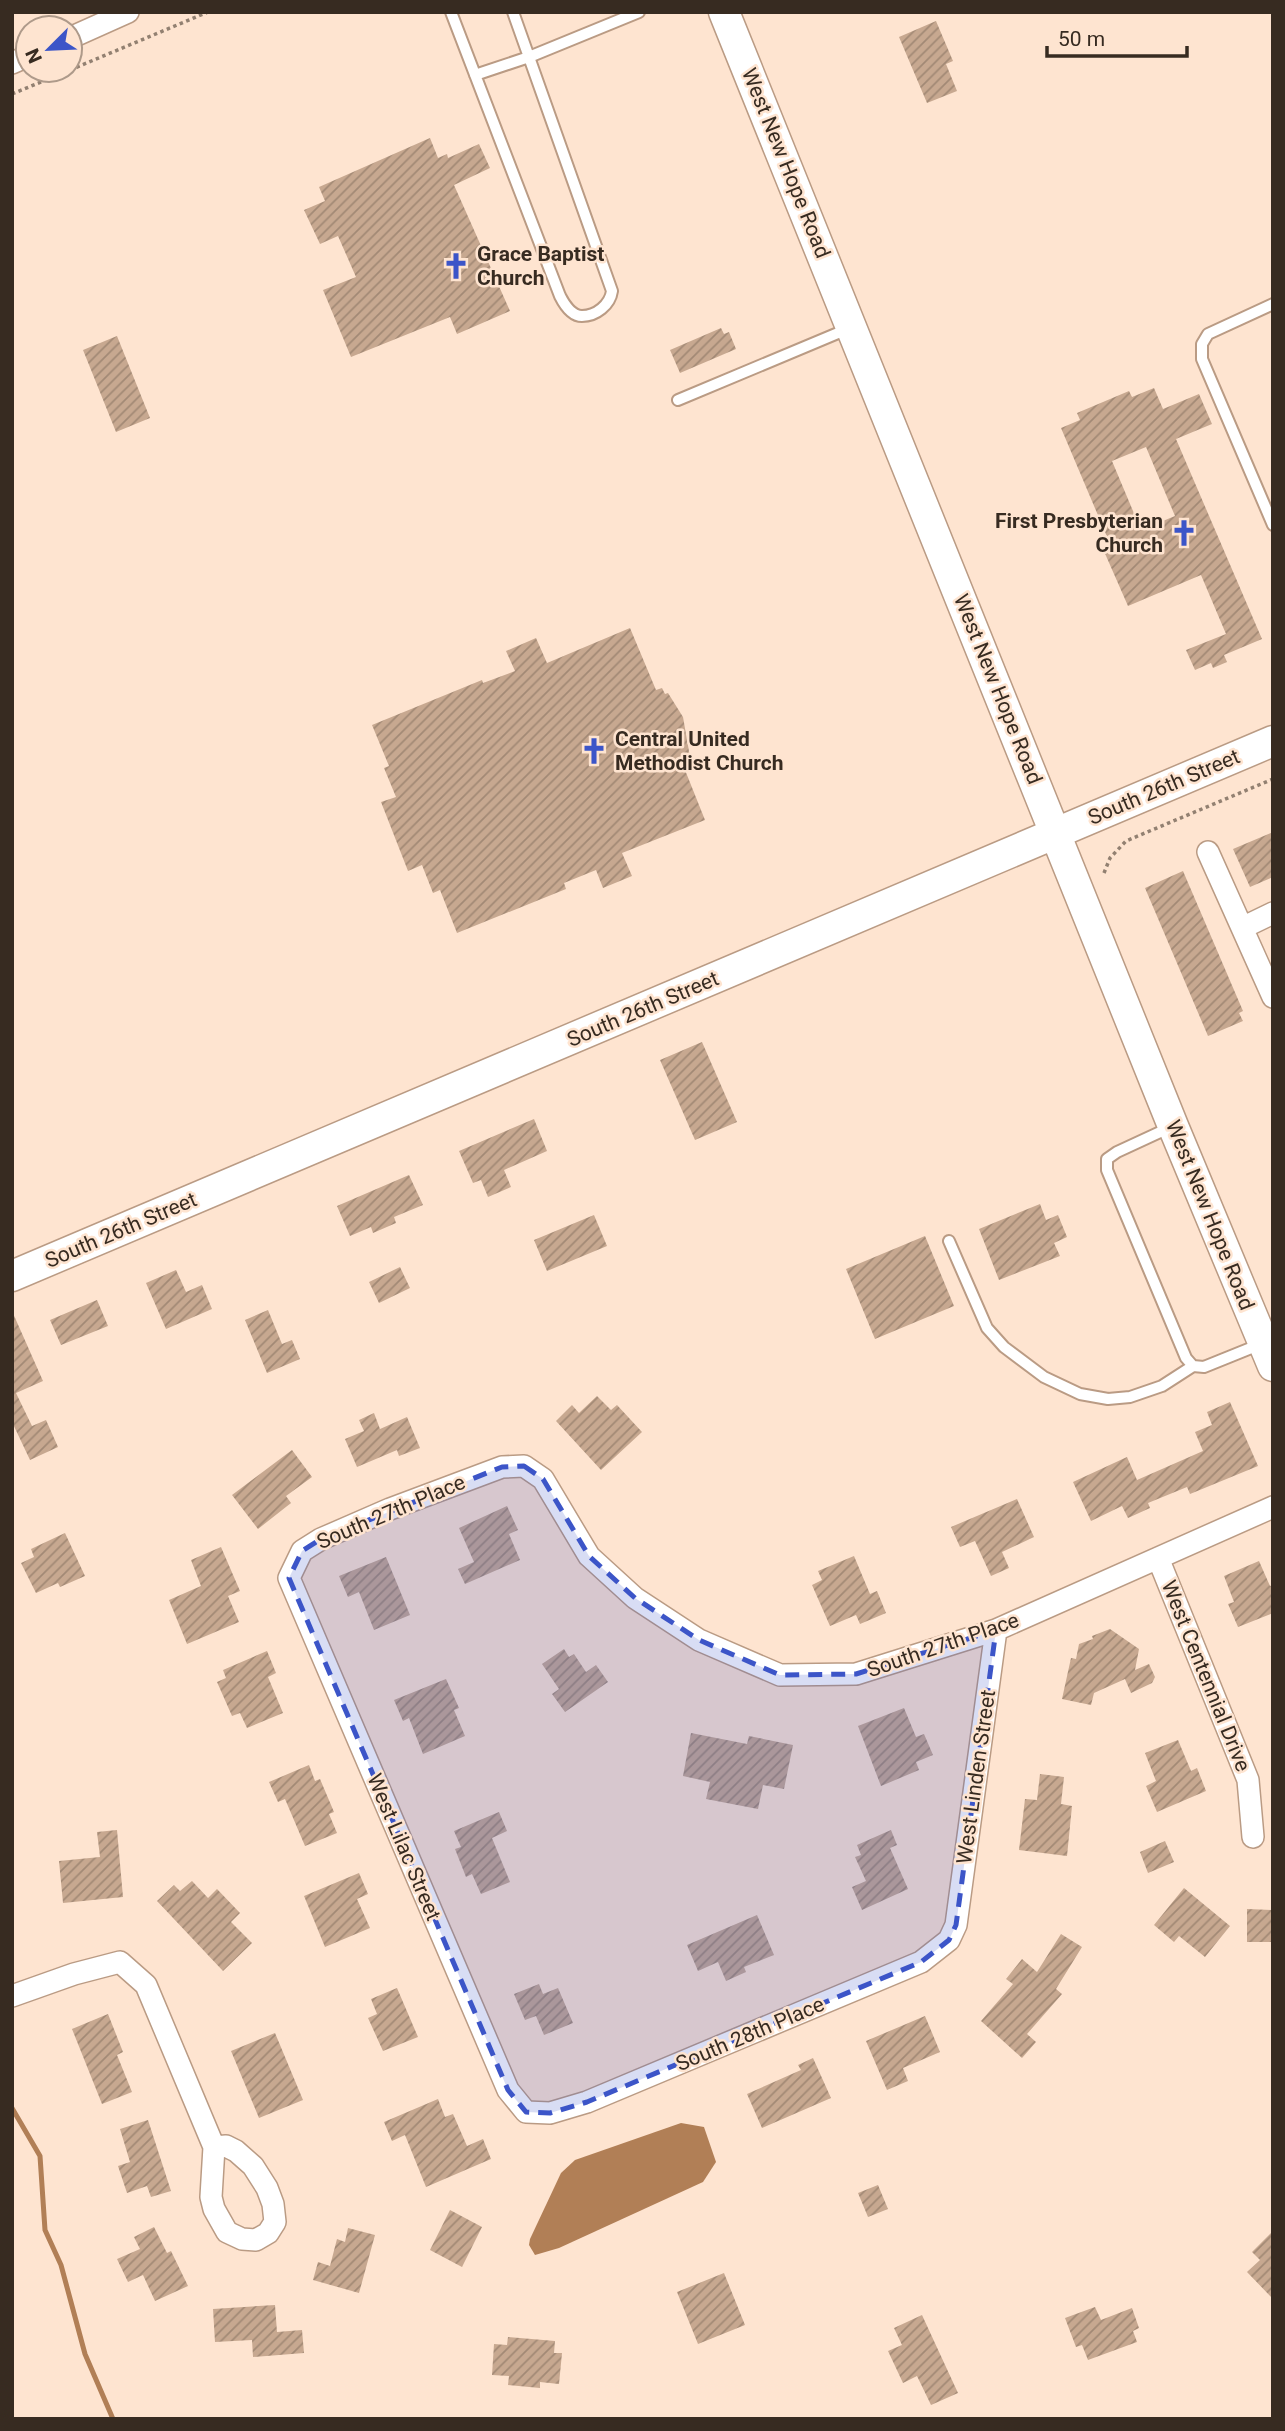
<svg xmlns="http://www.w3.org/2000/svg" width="1285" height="2431" viewBox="0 0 1285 2431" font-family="Roboto,sans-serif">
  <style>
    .water { fill: #b17f56 }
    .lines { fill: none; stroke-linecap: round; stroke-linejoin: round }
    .stream { stroke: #b17f56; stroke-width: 5 }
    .building { fill: url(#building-hatch); fill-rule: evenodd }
    .lane-casing { stroke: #ba9b84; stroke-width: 14 }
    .street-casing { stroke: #ba9b84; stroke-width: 24 }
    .secondary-casing { stroke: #ba9b84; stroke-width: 33 }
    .path { stroke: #928071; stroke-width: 3.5; stroke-dasharray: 3.5 3.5; stroke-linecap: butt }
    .lane { stroke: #fff; stroke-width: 10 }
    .street { stroke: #fff; stroke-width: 21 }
    .secondary { stroke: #fff; stroke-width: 30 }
    .marked { fill: #3c55c8; fill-opacity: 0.2; stroke: #3c55c8; stroke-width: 5; stroke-dasharray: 14 9; stroke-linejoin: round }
    .labels { text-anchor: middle; stroke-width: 5; stroke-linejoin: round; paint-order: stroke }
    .street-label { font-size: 21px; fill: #372b21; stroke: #fee4d0 }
    .poi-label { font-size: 21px; font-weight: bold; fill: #372b21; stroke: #fee4d0; text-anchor: start }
  </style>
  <defs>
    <pattern id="building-hatch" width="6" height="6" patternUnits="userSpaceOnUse" patternTransform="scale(1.75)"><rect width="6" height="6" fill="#c7a890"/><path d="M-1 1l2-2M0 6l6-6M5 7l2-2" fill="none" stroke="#a28975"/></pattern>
  </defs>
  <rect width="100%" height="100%" fill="#fee4d0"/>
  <path class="water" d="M681,2123L704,2127L716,2162L703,2182L559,2248L535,2255L529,2245L530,2239L561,2173L575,2160Z"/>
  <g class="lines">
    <path class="stream" d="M12,2108L40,2156L45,2230L61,2265L85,2354L113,2419"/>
  </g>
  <path class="building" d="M936,21L953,61L946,64L957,91L927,103L899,37Z
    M430,138L438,158L447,154L448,158L479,144L490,168L454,185L510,311L457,334L450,317L351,357L323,290L356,277L338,236L320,244L304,210L325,201L319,187Z
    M721,328L724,334L729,332L736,349L680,373L670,350Z
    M117,336L150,418L116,432L83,350Z
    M1154,388L1163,409L1199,394L1212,424L1176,439L1262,639L1224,655L1227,662L1213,668L1211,663L1195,670L1186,650L1226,634L1201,575L1128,606L1103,549L1111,546L1061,428L1080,420L1077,413L1129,391L1132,397ZM1146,447L1175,516L1141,530L1112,461Z
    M630,628L656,690L662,688L665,694L668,693L683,717L690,757L681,760L705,820L622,853L632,876L603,888L596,870L564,883L566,889L457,933L440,890L433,893L422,865L408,871L381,802L396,797L384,768L389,766L372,725L482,680L483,683L515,671L506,651L536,638L547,663Z
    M1273,832V877L1250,887L1233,849Z
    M1183,871L1243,1011L1239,1013L1243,1021L1208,1036L1145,888Z
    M702,1042L737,1122L695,1140L660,1060Z
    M534,1119L547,1151L504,1170L511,1187L488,1197L481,1180L473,1183L459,1151Z
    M409,1175L423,1205L394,1217L396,1223L373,1233L371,1227L350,1236L337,1206Z
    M1040,1204L1046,1220L1058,1215L1067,1237L1054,1243L1060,1256L999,1280L979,1229Z
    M594,1215L607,1246L547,1271L534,1240Z
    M925,1236L954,1306L875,1339L846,1269Z
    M400,1267L410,1288L379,1303L369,1282Z
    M176,1270L186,1292L202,1285L212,1309L166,1329L146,1283Z
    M97,1300L108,1326L61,1345L50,1320Z
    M268,1310L282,1344L292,1340L300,1359L267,1373L245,1320Z
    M12,1311L43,1381L16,1393L32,1426L46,1420L58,1447L30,1460L12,1422Z
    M597,1396L611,1410L617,1405L642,1432L601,1470L556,1421L572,1405L579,1413Z
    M1230,1402L1258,1466L1190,1494L1187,1487L1148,1503L1150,1508L1128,1518L1122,1506L1091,1521L1073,1482L1127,1457L1137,1480L1203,1451L1195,1432L1212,1425L1207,1412Z
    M374,1413L380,1429L407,1417L420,1448L399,1456L397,1450L357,1467L345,1439L364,1431L359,1420Z
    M292,1450L312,1477L286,1496L291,1503L258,1529L232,1495Z
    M1017,1499L1034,1537L1002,1552L1009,1568L991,1576L975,1541L960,1547L951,1527Z
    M507,1506L518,1530L509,1534L520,1560L465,1584L458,1569L474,1562L459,1528Z
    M65,1533L85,1576L60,1587L58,1583L36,1593L21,1563L34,1557L31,1549Z
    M221,1547L240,1591L228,1596L239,1622L187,1644L169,1600L201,1586L191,1560Z
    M854,1556L870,1594L877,1591L886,1613L860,1624L856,1615L830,1626L812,1585L822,1580L818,1571Z
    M386,1557L410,1615L374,1630L359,1592L348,1597L339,1576Z
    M1259,1561L1270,1586L1273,1585V1613L1238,1627L1228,1604L1234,1602L1224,1576Z
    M1110,1629L1139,1649L1135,1670L1149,1664L1155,1677L1152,1683L1131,1693L1125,1679L1094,1693L1091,1705L1062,1699L1071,1658L1076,1659L1079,1644L1093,1639L1092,1636Z
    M564,1649L569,1657L574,1654L586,1672L596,1665L608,1682L565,1712L552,1694L559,1689L542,1664Z
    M267,1651L276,1673L268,1677L283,1713L247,1728L240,1713L232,1716L217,1682L226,1678L223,1670Z
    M446,1679L459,1708L454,1710L465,1736L423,1754L409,1718L403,1721L394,1700Z
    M904,1708L916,1737L924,1734L933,1755L916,1762L919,1770L881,1786L858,1726Z
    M691,1733L747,1744L749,1736L793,1745L784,1789L763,1785L758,1809L706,1799L710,1782L683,1776Z
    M1178,1740L1191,1771L1197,1768L1206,1791L1157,1812L1146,1786L1156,1781L1145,1753Z
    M309,1765L315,1781L320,1779L334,1812L329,1814L337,1833L305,1846L285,1799L278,1802L269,1782Z
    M1040,1774L1064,1777L1061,1804L1072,1806L1067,1856L1019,1850L1025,1799L1037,1800Z
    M499,1812L507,1831L492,1838L510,1882L481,1894L472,1874L466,1877L455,1849L461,1847L454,1831Z
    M117,1830L123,1897L63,1903L59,1861L100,1857L97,1832Z
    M891,1830L897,1845L890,1848L908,1889L862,1910L852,1887L866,1881L855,1857L861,1855L857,1845Z
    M1165,1841L1174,1862L1148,1873L1140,1852Z
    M359,1873L368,1894L357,1899L370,1928L325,1947L304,1896Z
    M192,1881L208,1898L217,1889L240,1913L231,1922L252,1943L223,1971L157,1901L174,1885L180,1891Z
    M1184,1888L1230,1926L1205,1957L1179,1936L1174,1942L1154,1925Z
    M1247,1909L1272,1910V1942H1247Z
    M757,1915L774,1955L744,1967L746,1972L726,1981L718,1962L698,1971L687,1945Z
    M1061,1934L1082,1947L1056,1989L1062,1994L1027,2034L1036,2042L1022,2058L981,2021L1013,1984L1006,1979L1022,1959L1037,1972Z
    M539,1984L543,1994L558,1988L573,2023L544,2035L536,2016L525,2020L514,1994Z
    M397,1988L418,2037L383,2051L368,2018L377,2014L371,1999Z
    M108,2014L123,2052L117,2055L132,2092L102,2104L72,2029Z
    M925,2016L940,2052L903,2068L908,2081L887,2090L866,2041Z
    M275,2033L303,2100L259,2118L231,2051Z
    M813,2058L831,2098L762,2128L747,2094L801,2070L798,2065Z
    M438,2099L445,2117L453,2114L467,2146L483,2139L491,2159L426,2187L405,2135L392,2141L384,2122Z
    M148,2120L171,2191L151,2197L147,2186L127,2193L118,2166L130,2162L120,2129Z
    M878,2185L888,2209L868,2217L858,2193Z
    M450,2210L482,2227L462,2267L430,2250Z
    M154,2227L167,2253L171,2251L188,2286L155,2301L143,2275L128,2282L117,2259L140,2249L134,2237Z
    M348,2228L375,2235L359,2293L313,2280L318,2262L330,2266L337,2239L345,2242Z
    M1273,2231V2299L1247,2272L1260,2260L1252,2252Z
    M724,2273L745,2325L698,2344L677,2292Z
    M275,2305L277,2332L302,2330L304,2353L253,2357L252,2340L215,2342L213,2309Z
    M1095,2307L1101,2320L1132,2308L1139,2328L1133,2331L1137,2342L1088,2360L1082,2345L1076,2347L1065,2318Z
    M922,2315L958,2393L931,2405L917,2376L903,2383L888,2351L902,2345L894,2328Z
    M508,2337L555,2341L554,2353H562L559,2384L540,2382V2388L508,2385L509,2376L492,2375L494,2344L507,2345Z"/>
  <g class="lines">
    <defs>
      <path id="lane" d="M451,12L560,296C564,304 572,316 582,316C596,316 610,305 612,291L513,12
        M475,75L529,57L639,12
        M1273,304L1208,334L1202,344V359L1273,525
        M678,400L850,328
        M1171,1127L1117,1152L1107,1159V1170L1186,1358L1193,1366L1204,1367L1261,1344
        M949,1241L987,1328L1004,1347L1044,1377L1080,1394L1108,1399L1130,1397L1162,1386L1193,1366"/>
      <path id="street" d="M70,38L128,12
        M12,63L28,56
        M1208,852L1273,997
        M1242,928L1273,913
        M1158,1558L1248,1780L1253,1837
        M996,1630L956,1925L949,1940L921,1962L587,2102L550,2113L526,2112L508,2090L289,1578L302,1551L321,1539L390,1509L502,1467L524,1466L543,1479L589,1556L635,1598L699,1640L780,1675L856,1674L996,1630L1273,1507
        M12,1996L74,1974L120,1962L146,1985L214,2147L211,2197L214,2209L227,2232L242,2239L256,2240L268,2233L275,2222L273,2204L267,2188L253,2166L236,2151L226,2146L214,2147"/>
      <path id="secondary" d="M724,12L1173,1126L1273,1366
        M12,1276L1273,741"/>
    </defs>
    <use href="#lane" class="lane-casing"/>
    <use href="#street" class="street-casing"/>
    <use href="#secondary" class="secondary-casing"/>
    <path class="path" d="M70,70L208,12
      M12,94L70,70
      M1104,873L1110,858L1126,841L1273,779"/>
    <use href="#lane" class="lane"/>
    <use href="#street" class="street"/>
    <use href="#secondary" class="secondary"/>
  </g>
  <path class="marked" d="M524,1466L543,1479L589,1556L635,1598L699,1640L780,1675L856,1674L996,1630L956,1925L949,1940L921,1962L587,2102L550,2113L526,2112L508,2090L289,1578L302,1551L321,1539L502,1467Z"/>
  <defs>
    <symbol id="church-bare" viewBox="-9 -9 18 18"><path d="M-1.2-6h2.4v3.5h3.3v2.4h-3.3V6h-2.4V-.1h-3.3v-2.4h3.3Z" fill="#3c55c8" stroke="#fee4d0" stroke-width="2.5" paint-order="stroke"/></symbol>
  </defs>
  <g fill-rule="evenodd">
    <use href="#church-bare" x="437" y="247" width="38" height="38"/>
    <use href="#church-bare" x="1165" y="514" width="38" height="38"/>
    <use href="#church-bare" x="575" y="732" width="38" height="38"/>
  </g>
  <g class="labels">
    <g class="street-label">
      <text transform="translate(786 163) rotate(68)" y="7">West New Hope Road</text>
      <text transform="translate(998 689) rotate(68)" y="7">West New Hope Road</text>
      <text transform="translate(1164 787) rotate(-23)" y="7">South 26th Street</text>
      <text transform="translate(643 1009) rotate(-23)" y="7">South 26th Street</text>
      <text transform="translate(1210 1215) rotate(68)" y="7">West New Hope Road</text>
      <text transform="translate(121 1230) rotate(-23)" y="7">South 26th Street</text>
      <text transform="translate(391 1512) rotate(-23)" y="7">South 27th Place</text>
      <text transform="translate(943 1645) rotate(-19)" y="7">South 27th Place</text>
      <text transform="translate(1206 1676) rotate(68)" y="7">West Centennial Drive</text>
      <text transform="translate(976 1777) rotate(-82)" y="7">West Linden Street</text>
      <text transform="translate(404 1847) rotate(67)" y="7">West Lilac Street</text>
      <text transform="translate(750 2034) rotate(-23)" y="7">South 28th Place</text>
    </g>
    <g class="poi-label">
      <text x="477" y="261">Grace Baptist<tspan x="477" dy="24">Church</tspan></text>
      <text x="1163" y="528" text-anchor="end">First Presbyterian<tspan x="1163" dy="24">Church</tspan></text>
      <text x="615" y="746">Central United<tspan x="615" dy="24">Methodist Church</tspan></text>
    </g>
  </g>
  <rect width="1285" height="2431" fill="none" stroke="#372b21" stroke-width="28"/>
  <g transform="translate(49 49) rotate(246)"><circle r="33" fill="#fee4d0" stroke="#ae9a8a" stroke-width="2"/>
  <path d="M0-5L12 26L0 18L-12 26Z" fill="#3c55c8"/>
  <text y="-10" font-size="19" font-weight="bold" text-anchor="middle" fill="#372b21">N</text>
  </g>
  <path d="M1047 46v10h140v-10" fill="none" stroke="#372b21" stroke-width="3.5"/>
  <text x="1058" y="46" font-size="21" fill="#372b21" stroke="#fee4d0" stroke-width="5" paint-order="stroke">50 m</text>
</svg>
